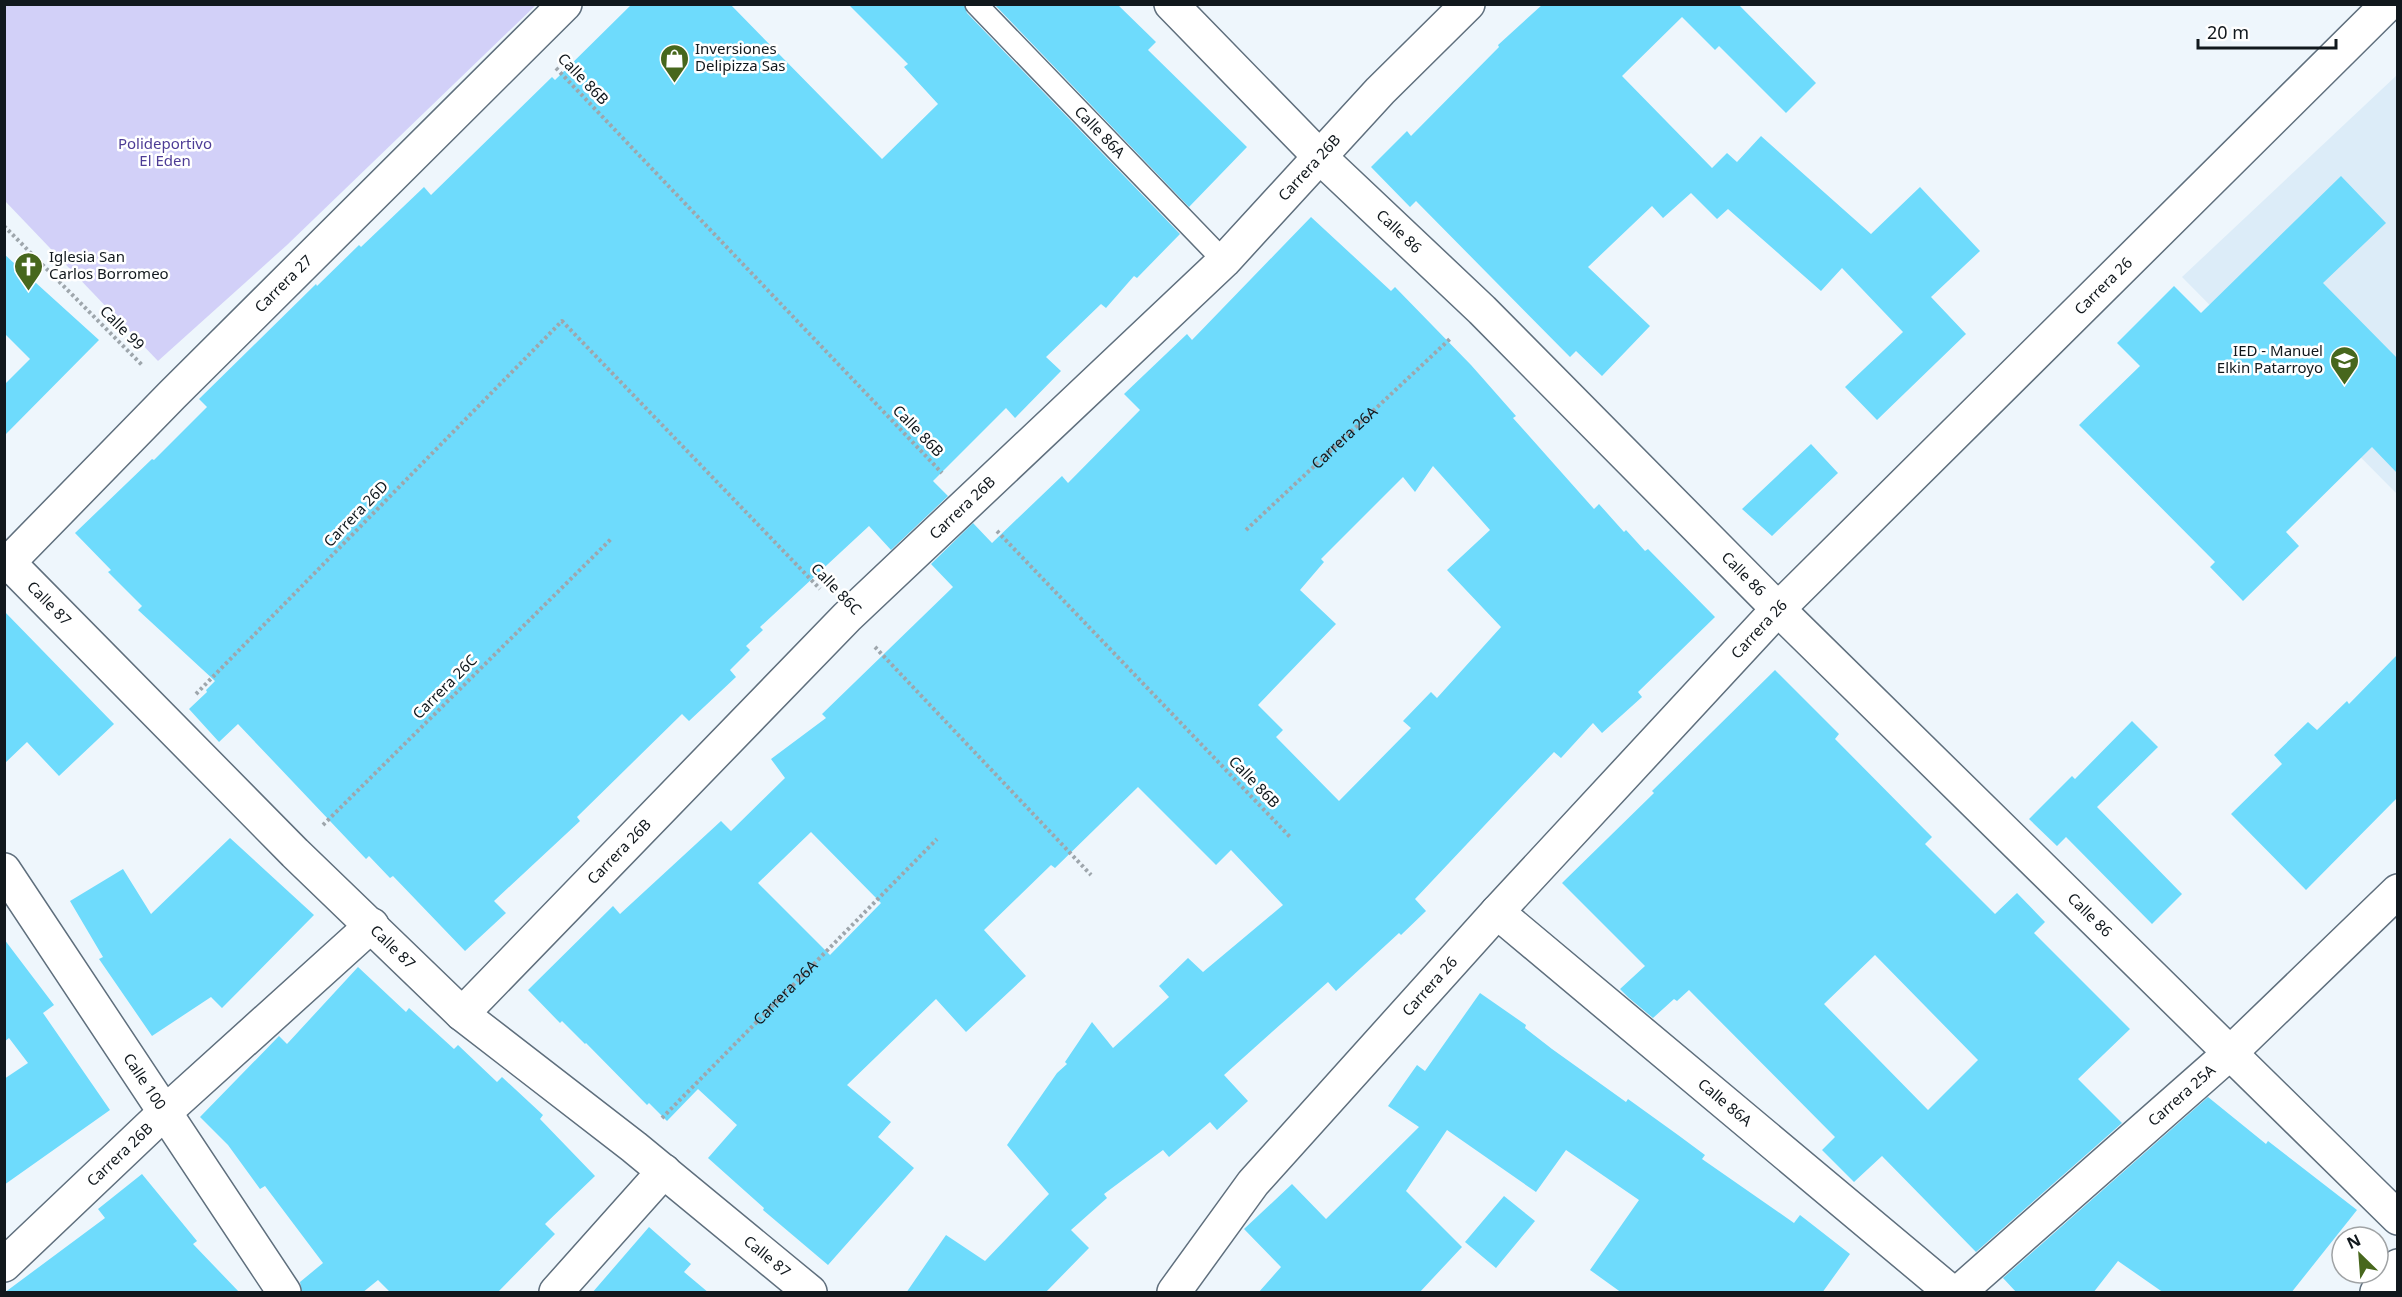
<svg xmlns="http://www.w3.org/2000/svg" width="2402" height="1297" viewBox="0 0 2402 1297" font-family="'Noto Sans',sans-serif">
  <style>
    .built { fill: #dcecf8 }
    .green { fill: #d2d0f8 }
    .building { fill: #6edbfc; fill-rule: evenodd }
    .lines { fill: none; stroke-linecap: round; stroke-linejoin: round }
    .service-casing { stroke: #5f6f7d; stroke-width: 24 }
    .minor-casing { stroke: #5f6f7d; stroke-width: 36 }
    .tertiary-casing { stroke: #5f6f7d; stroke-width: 36 }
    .path { stroke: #9ea6ac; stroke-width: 4; stroke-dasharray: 3 3; stroke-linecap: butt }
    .service { stroke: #fff; stroke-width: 21 }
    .minor { stroke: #fff; stroke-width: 33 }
    .tertiary { stroke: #fff; stroke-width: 33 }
    .labels { text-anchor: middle; stroke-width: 5; stroke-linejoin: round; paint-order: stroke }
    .poi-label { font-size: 15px; fill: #11181d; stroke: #fff; text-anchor: start }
    .street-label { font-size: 15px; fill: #11181d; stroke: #fff }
    .park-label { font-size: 15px; fill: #4d3c95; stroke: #fff }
  </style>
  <rect width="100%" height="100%" fill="#eef6fc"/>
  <path class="built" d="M2397,75V494L2182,277Z"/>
  <path class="green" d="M5,4H536V5L287,245L158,361L5,201Z"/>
  <path class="building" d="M632,4H730L882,159L938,104L904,67L908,64L848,4H964L967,13L1180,234L1137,278L1134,276L1106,308L1101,304L1046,357L1061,371L1015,418L1006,408L933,481L948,496L891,550L869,526L760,627L763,630L746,646L750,650L730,670L736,677L689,721L682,714L577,817L580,821L494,901L506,913L465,951L393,876L390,878L369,856L366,859L238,724L219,742L189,709L207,692L206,690L215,681L138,610L142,606L108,572L111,570L75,533L152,459L154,460L207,407L199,399L316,284L317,286L359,245L361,247L424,187L431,195L552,77L555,80Z
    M994,4H1117L1156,42L1148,50L1247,147L1189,207Z
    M1543,4H1738L1816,83L1786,113L1719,46L1715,50L1682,17L1622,76L1712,168L1727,153L1737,162L1761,136L1871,234L1920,187L1980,251L1931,297L1966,334L1877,420L1845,387L1903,332L1842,268L1821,291L1728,209L1717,219L1691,193L1663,218L1652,206L1588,267L1650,326L1602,376L1576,351L1570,357L1416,201L1410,207L1371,167L1407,131L1411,136L1499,47L1498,45Z
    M2341,176L2386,223L2323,283L2397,358V473L2372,447L2286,532L2299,546L2243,601L2210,567L2215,562L2079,425L2140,366L2117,343L2174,286L2201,313Z
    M1311,217L1391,291L1395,287L1471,365L1516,416L1513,418L1594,509L1599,504L1624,532L1626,530L1645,551L1648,549L1715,617L1638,692L1642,697L1602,733L1593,723L1561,758L1554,752L1415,899L1426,911L1401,935L1399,933L1336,991L1328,982L1224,1075L1248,1101L1217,1130L1210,1122L1169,1157L1163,1150L1104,1194L1107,1198L1071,1230L1089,1248L1045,1293H906L946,1235L985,1261L1049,1194L1007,1145L1057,1073L1067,1064L1065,1062L1092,1022L1113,1048L1169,997L1159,986L1188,958L1203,972L1283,905L1231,850L1216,865L1138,787L1055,868L1051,865L984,930L1026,976L966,1032L936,999L847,1085L891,1122L878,1137L914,1168L828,1265L763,1210L764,1208L708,1158L737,1125L698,1089L667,1121L649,1103L647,1105L586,1043L585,1044L562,1021L560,1023L528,990L613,906L620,914L721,821L731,831L785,778L771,759L826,718L822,714L953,587L931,564L973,523L992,543L1062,476L1068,483L1140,410L1124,394L1187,334L1192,340ZM1433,466L1490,530L1447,570L1501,627L1437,698L1431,692L1403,721L1411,728L1339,801L1276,737L1283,730L1258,705L1336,624L1300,590L1324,562L1321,559L1403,477L1415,492ZM811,832L881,903L830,955L758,883Z
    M4,254L99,340L4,436V385L30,359L4,333Z
    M1811,444L1838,473L1772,536L1742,509Z
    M4,611L114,724L59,776L27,742L4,764Z
    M2397,655V798L2306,890L2231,814L2282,764L2274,755L2308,722L2317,730L2347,701L2349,704Z
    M1775,670L1839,734L1835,739L1932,837L1925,844L1995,914L2017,893L2045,922L2034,933L2130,1029L2078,1079L2122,1123L1976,1252L1882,1156L1854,1182L1822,1150L1835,1137L1689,990L1677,1001L1674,999L1653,1018L1629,998L1620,989L1645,966L1562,883L1654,793L1652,791ZM1875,955L1978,1060L1928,1110L1824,1004Z
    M2132,721L2158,747L2097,807L2182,894L2152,924L2066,837L2057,846L2029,819L2072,776L2075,779Z
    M230,838L314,915L222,1008L211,997L152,1036L99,959L103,957L70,901L123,869L151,914Z
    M4,939L54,1005L43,1013L110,1110L4,1185V1079L28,1063L9,1038L4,1042Z
    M358,967L406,1012L409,1008L454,1049L458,1045L497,1082L502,1077L543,1115L540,1119L595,1176L545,1224L555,1234L497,1293H391L378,1280L362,1293H302L300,1282L323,1263L265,1186L260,1189L228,1145L200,1117L279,1036L287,1044Z
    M1480,993L1526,1025L1525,1028L1552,1049L1626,1102L1628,1099L1678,1135L1705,1155L1702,1159L1794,1223L1800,1215L1850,1254L1822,1293H1622L1590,1270L1639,1200L1566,1150L1536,1192L1447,1130L1406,1191L1462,1247L1419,1293H1258L1281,1267L1244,1229L1292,1184L1326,1219L1419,1127L1388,1106L1417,1065L1425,1071Z
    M2208,1097L2266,1144L2268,1141L2357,1210L2291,1293H2164L2118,1261L2093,1293H2017L2003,1278Z
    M142,1174L197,1241L193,1244L240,1293H4L105,1218L98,1209Z
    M1504,1196L1535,1221L1496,1268L1465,1242Z
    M649,1227L691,1264L684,1272L709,1293H592Z"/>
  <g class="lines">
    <defs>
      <g id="service">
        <path id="s3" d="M976,4L1224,261"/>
      </g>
      <g id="minor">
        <path id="s4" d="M1171,4L1320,157L1482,310L1778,609L2398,1218"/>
        <path id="s5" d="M4,870L284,1292"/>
        <path id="s6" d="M1497,912L1951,1292"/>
        <path id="s7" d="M462,1014L847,617L1224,261L1380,91L1468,4"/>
        <path id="s8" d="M4,1265L164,1113L372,925"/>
        <path d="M556,1292L664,1171"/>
        <path id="s9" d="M1174,1292L1253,1183L1497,912L1778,609L2388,4"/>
        <path id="s10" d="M1959,1292L2230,1053L2398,891"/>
        <path d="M2377,1292L2398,1266"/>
      </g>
      <g id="tertiary">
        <path id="s11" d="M9,563L295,853L462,1014L634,1147L810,1292"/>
        <path id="s12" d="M4,567L172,395L565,4"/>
      </g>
    </defs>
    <use href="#service" class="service-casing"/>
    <use href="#minor" class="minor-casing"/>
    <use href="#tertiary" class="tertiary-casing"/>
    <g class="path">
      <path d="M556,68L942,473"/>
      <path d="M4,226L143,366"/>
      <path id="s1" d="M1246,530L1451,338"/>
      <path d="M997,531L1291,838"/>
      <path d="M875,647L1091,875"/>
      <path d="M196,694L562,321L820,589"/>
      <path d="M323,825L612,538"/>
      <path id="s2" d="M662,1118L937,839"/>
    </g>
    <use href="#service" class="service"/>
    <use href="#minor" class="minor"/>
    <use href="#tertiary" class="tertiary"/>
  </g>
  <defs>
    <symbol id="shop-pin" viewBox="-11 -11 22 30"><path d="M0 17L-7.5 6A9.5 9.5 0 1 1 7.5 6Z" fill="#47671d" stroke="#fff"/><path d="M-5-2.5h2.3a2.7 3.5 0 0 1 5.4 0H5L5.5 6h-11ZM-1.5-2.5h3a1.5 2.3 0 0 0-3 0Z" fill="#fff"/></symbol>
    <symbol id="church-pin" viewBox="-11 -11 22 30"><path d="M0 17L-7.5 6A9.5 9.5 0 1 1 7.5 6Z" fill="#47671d" stroke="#fff"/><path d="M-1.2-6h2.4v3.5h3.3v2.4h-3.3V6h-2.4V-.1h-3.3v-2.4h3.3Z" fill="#fff"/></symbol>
    <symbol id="school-pin" viewBox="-11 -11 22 30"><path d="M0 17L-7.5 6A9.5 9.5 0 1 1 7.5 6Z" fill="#47671d" stroke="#fff"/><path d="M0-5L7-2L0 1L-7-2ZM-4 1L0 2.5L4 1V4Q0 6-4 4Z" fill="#fff"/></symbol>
  </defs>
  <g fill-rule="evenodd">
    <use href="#shop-pin" x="658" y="42" width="33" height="45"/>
    <use href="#church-pin" x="12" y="250" width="33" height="45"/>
    <use href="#school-pin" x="2328" y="344" width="33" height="45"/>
  </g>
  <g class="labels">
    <g class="poi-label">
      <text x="695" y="54">Inversiones<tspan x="695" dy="17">Delipizza Sas</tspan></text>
      <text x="49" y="262">Iglesia San<tspan x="49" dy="17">Carlos Borromeo</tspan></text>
      <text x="2323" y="356" text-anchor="end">IED - Manuel<tspan x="2323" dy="17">Elkin Patarroyo</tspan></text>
    </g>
    <g class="street-label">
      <text transform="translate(583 79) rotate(46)" y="5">Calle 86B</text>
      <text dy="5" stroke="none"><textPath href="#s3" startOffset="178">Calle 86A</textPath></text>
      <text dy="5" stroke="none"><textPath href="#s7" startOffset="1198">Carrera 26B</textPath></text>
      <text dy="5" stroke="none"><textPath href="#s4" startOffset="322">Calle 86</textPath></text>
      <text dy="5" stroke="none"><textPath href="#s12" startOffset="398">Carrera 27</textPath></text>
      <text dy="5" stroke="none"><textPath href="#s9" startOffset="1371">Carrera 26</textPath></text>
      <text transform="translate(122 328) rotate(45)" y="5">Calle 99</text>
      <text transform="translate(918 431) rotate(46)" y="5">Calle 86B</text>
      <text dy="5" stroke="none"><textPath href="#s1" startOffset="135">Carrera 26A</textPath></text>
      <text dy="5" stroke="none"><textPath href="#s7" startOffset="712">Carrera 26B</textPath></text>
      <text transform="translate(356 514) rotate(-46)" y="5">Carrera 26D</text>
      <text dy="5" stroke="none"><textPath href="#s4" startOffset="808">Calle 86</textPath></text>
      <text transform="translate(836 589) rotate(46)" y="5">Calle 86C</text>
      <text dy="5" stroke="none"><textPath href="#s11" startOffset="57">Calle 87</textPath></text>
      <text dy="5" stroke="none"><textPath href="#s9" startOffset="885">Carrera 26</textPath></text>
      <text transform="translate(445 687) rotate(-45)" y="5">Carrera 26C</text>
      <text transform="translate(1254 782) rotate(46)" y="5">Calle 86B</text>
      <text dy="5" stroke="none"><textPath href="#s7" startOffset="226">Carrera 26B</textPath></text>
      <text dy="5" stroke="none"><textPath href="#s4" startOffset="1294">Calle 86</textPath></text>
      <text dy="5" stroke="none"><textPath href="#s11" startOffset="543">Calle 87</textPath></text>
      <text dy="5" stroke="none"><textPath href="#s9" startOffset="399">Carrera 26</textPath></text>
      <text dy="5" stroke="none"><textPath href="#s2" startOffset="176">Carrera 26A</textPath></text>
      <text dy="5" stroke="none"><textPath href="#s5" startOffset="254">Calle 100</textPath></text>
      <text dy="5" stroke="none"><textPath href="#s10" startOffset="297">Carrera 25A</textPath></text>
      <text dy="5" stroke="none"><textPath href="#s6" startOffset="297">Calle 86A</textPath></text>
      <text dy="5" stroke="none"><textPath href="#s8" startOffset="160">Carrera 26B</textPath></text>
      <text dy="5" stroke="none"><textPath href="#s11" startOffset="1029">Calle 87</textPath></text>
    </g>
    <g class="park-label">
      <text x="165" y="149">Polideportivo<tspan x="165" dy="17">El Eden</tspan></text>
    </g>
  </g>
  <rect width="2402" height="1297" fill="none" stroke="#11181d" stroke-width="12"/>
  <g transform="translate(2360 1255) rotate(335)"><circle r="28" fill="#ffffff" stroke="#a0a3a5" stroke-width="1.5"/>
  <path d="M0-4.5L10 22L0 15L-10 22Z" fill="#47671d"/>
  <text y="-9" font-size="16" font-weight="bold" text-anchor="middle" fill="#11181d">N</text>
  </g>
  <path d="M2198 39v9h138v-9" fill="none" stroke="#11181d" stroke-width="3"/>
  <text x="2207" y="39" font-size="18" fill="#11181d" stroke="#ffffff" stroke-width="4.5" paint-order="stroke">20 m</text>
</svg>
